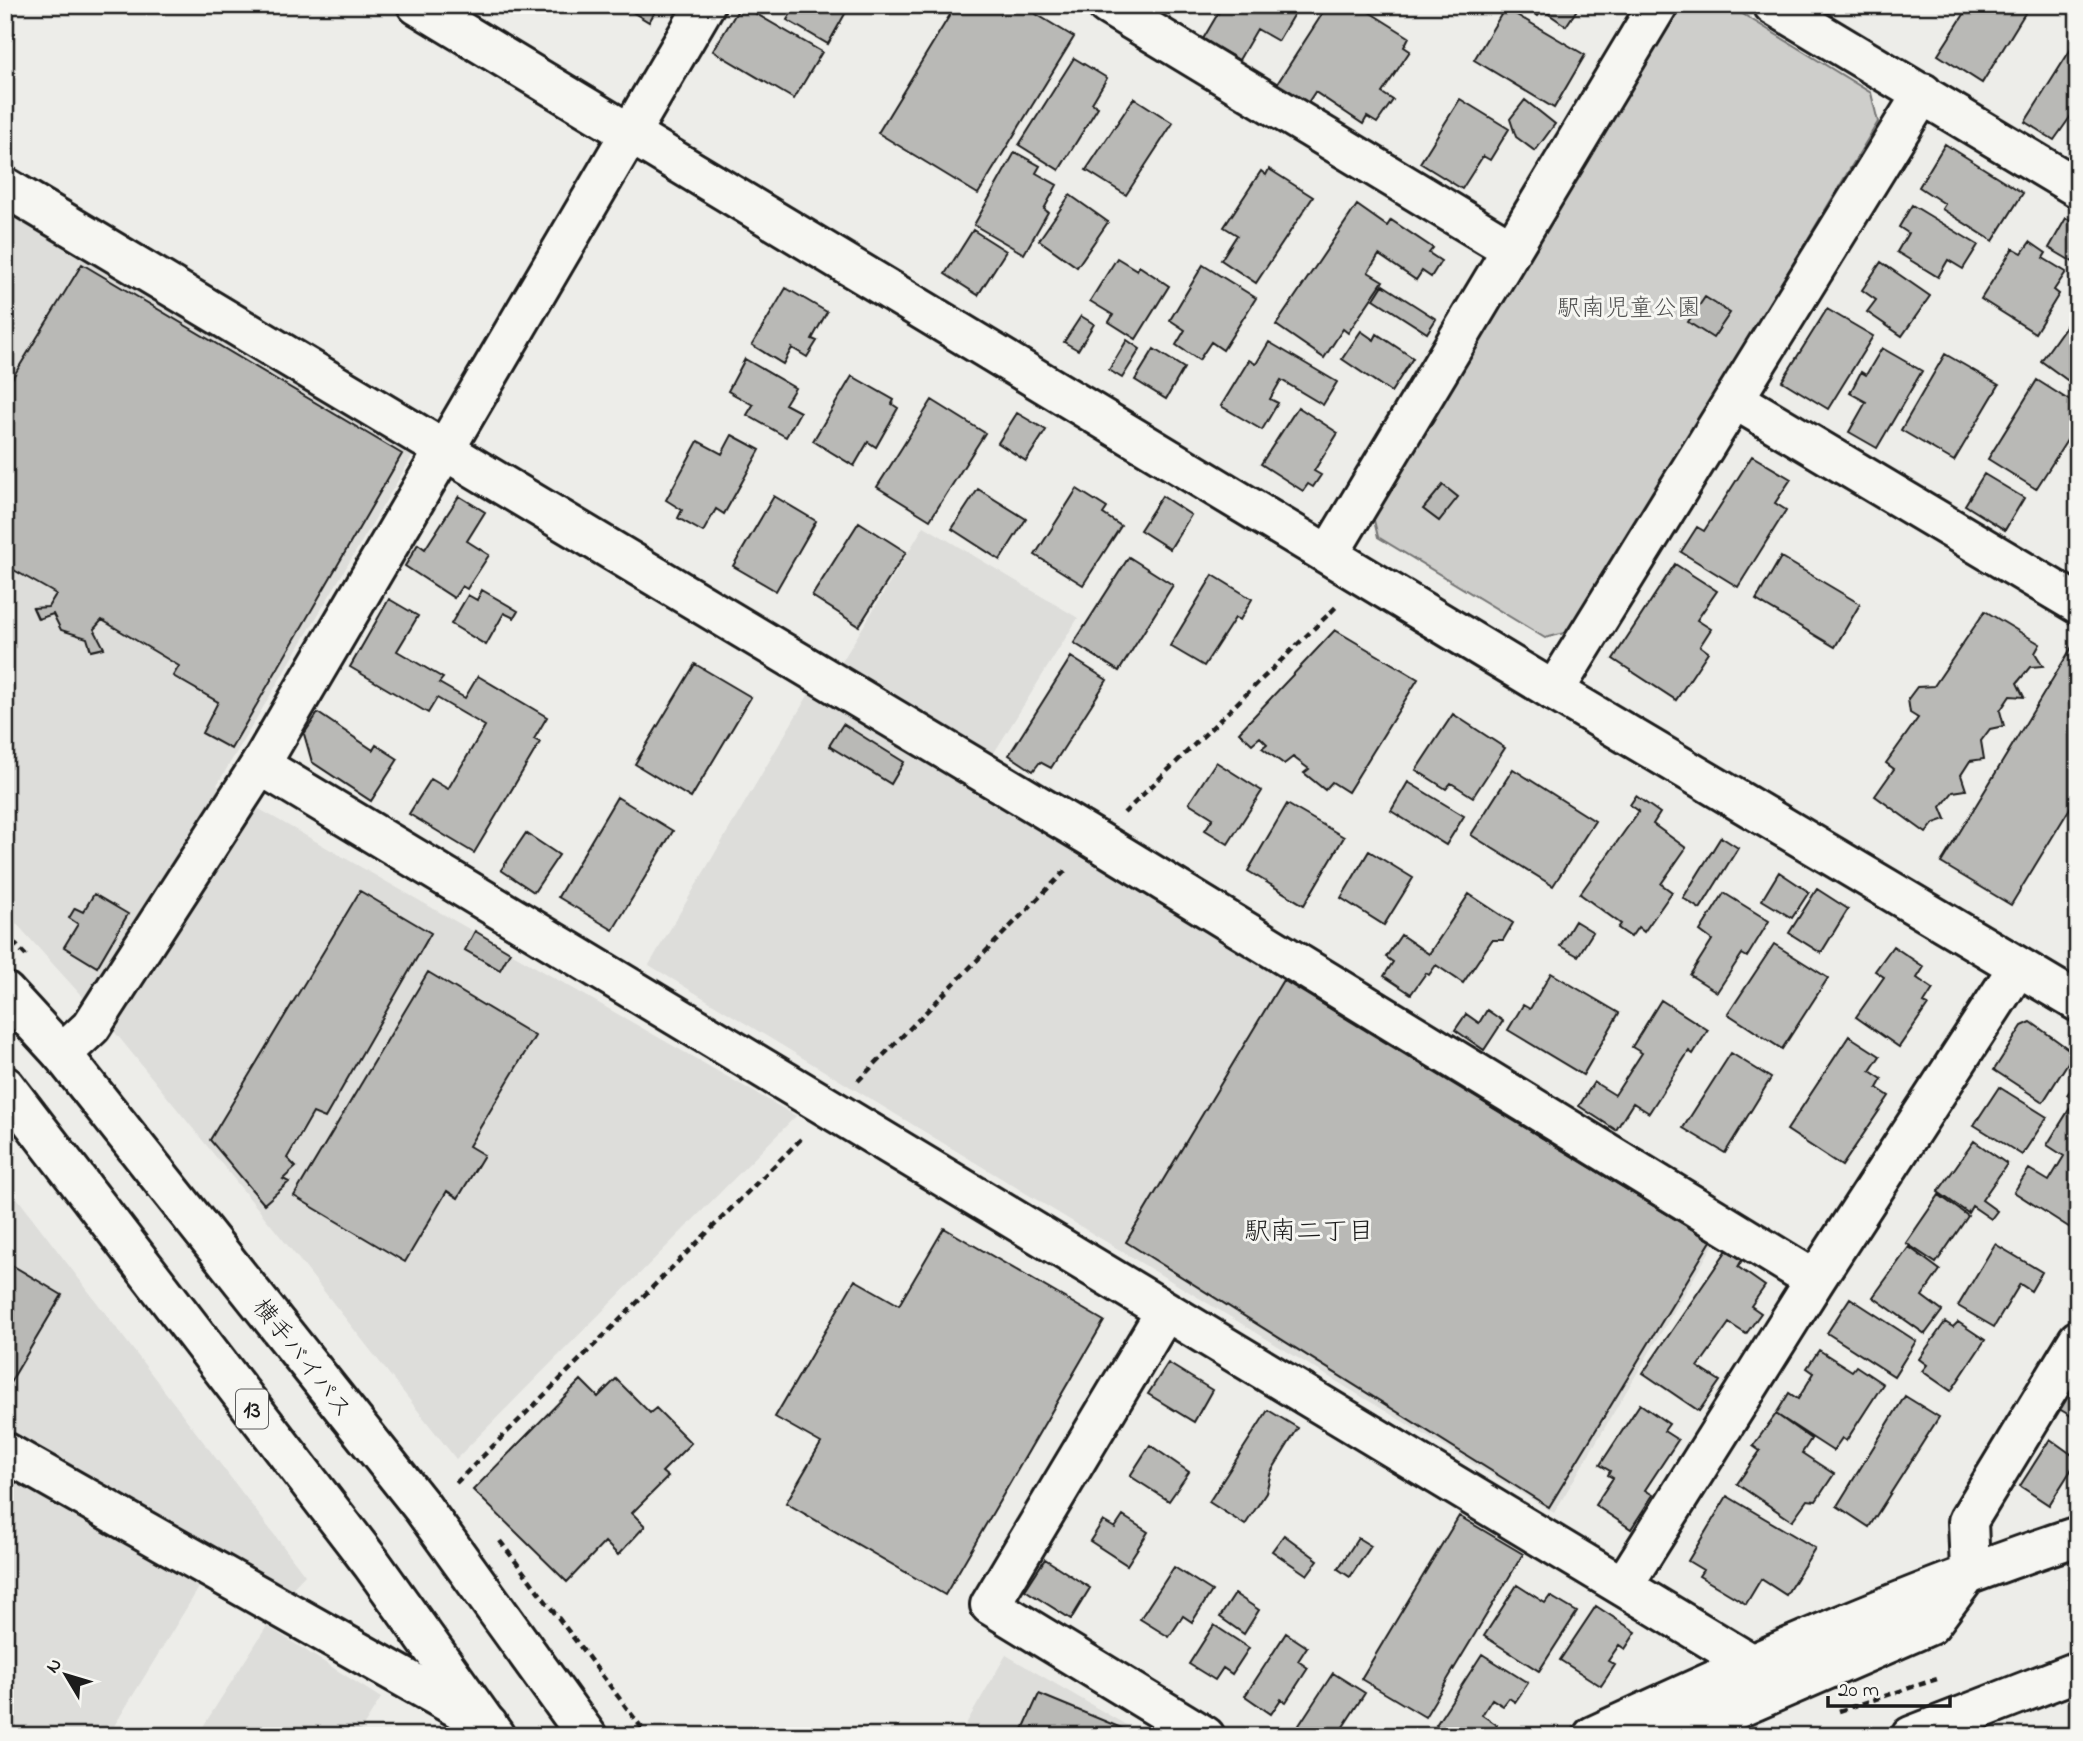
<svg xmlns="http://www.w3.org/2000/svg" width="2083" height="1741" viewBox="0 0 2083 1741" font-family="'Indie Flower','Klee One',sans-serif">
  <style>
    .built { fill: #ddddda }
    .green { fill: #cececb; stroke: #757574; stroke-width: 2 }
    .building { fill: #b9b9b6; stroke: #1c1c1c; stroke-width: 2 }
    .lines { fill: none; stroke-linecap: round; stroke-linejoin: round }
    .minor-casing { stroke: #1c1c1c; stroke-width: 44 }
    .tertiary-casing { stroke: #1c1c1c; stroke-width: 44 }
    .trunk-casing { stroke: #1c1c1c; stroke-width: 44 }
    .path { stroke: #1c1c1c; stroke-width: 4.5; stroke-dasharray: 7 5; stroke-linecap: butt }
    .minor { stroke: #f6f6f2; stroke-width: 38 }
    .tertiary { stroke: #f6f6f2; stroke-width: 38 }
    .trunk { stroke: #f6f6f2; stroke-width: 38 }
    .labels { text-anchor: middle; stroke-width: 6; stroke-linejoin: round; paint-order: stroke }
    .shield { fill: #f6f6f2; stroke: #5d5d5c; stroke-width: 2 }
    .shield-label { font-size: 23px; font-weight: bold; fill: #1c1c1c }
    .park-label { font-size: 24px; fill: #515151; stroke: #f6f6f2 }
    .street-label { font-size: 24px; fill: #1c1c1c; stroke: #f6f6f2 }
    .neighbourhood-label { font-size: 26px; fill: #1c1c1c; stroke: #f6f6f2 }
  </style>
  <rect width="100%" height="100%" fill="#edede9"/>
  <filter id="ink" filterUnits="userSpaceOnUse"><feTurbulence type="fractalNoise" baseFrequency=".0143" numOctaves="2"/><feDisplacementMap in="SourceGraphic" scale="14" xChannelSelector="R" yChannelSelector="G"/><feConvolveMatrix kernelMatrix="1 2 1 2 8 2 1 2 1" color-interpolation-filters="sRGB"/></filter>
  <g filter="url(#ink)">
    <path class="built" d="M5,209L413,455L217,785L796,1116L456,1459L297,1257L118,1036L5,911Z
      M924,526L1078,618L974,785L1718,1237L1554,1513L649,965L810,692L820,698Z
      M5,1182L305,1575L288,1593L5,1432Z
      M5,1471L200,1586L108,1736H5Z
      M267,1626L381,1698L357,1736H197Z
      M1006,1655L1145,1736H959Z"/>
    <path class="green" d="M1671,5H1728L1871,93L1878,122L1573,631L1545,638L1378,537L1371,508Z"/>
    <path class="building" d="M621,5H659L649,22Z
      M741,5L822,52L794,99L713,51Z
      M796,5H850L828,44L787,20Z
      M956,5H1021L1074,37L978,194L878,133Z
      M1223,5H1299L1278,41L1257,29L1239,60L1203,39Z
      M1328,5H1369L1366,10L1409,37L1404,47L1410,51L1382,93L1393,100L1377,123L1367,117L1363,124L1315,92L1307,104L1277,84Z
      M1521,5H1580L1566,26L1543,10L1538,16Z
      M1970,5H2030L1982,83L1938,55Z
      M1505,8L1585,55L1554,108L1474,60Z
      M2078,38V106L2054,140L2025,122Z
      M1074,58L1107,78L1092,103L1098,107L1059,170L1019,145Z
      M1134,98L1173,123L1126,195L1086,170Z
      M1460,99L1509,129L1490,160L1483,156L1462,189L1420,163Z
      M1525,100L1555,124L1535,151L1516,137L1510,119Z
      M1945,144L2023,193L1993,241L1942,209L1945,204L1919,187Z
      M1015,152L1040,166L1036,173L1057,185L1044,209L1048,212L1024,254L974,225Z
      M1269,169L1313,197L1256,283L1221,260L1237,235L1224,227L1261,171L1266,175Z
      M1070,195L1108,222L1077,267L1039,240Z
      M1357,205L1387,226L1391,220L1433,248L1429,253L1441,261L1431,277L1422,271L1416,280L1379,255L1368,272L1383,281L1348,333L1343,329L1324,358L1276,325Z
      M1912,205L1978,245L1963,269L1948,260L1938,277L1897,252L1908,233L1899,227Z
      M2066,218L2078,225V265L2049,248Z
      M973,230L1006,251L978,295L945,274Z
      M2030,242L2046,253L2043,258L2066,272L2054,290L2059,294L2035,333L1981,299L2013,248L2022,253Z
      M1117,258L1137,270L1139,266L1169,286L1136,339L1109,322L1113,315L1090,301Z
      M1881,262L1930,296L1902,336L1867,312L1876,300L1862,290Z
      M82,264L402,454L231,749L202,733L218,702L173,676L179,666L102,620L94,629L104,648L91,651L87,638L61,630L53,614L38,619L33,608L48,607L56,594L5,565V390Z
      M1203,265L1256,298L1223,350L1211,342L1199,360L1176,345L1185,330L1170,320Z
      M1383,285L1436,319L1427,333L1374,299Z
      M786,288L827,312L812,339L817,341L807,357L792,348L783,364L752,345Z
      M1705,297L1730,313L1713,338L1688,322Z
      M1827,309L1873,336L1828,409L1782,381Z
      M2078,309V388L2041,361Z
      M1081,316L1094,324L1078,350L1064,342Z
      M1361,331L1374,340L1377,334L1413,358L1391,392L1342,359Z
      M1127,340L1140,349L1122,378L1109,370Z
      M1269,342L1337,382L1323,405L1281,380L1270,399L1278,403L1262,430L1221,406L1249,360L1256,364Z
      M1882,348L1922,371L1877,448L1849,432L1866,402L1850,393L1861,372L1866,375Z
      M1154,349L1184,368L1166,399L1135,380Z
      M1945,354L1999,385L1954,461L1901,430Z
      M745,359L795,388L785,404L800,412L786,437L747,415L753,405L728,391Z
      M852,376L894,400L892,404L898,408L876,447L868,442L854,466L813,441Z
      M2037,380L2078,406V423L2036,489L1988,459Z
      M932,400L985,433L930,520L877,487Z
      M1298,407L1338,433L1314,471L1321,475L1313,487L1308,484L1303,491L1261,464Z
      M1017,413L1046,430L1026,461L998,443Z
      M732,435L760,450L724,514L716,509L703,532L678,518L682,510L666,500L698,441L722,454Z
      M1752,456L1791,479L1775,503L1786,510L1738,587L1681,552L1697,527L1704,531Z
      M1984,474L2024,498L2005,530L1965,505Z
      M1443,485L1458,497L1439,521L1423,509Z
      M978,489L1026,519L1000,560L952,529Z
      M1077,489L1107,508L1103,514L1121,526L1083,585L1035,555Z
      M459,496L485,512L467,541L489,555L467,589L462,586L454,598L405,566L418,544L425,549Z
      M774,496L816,521L776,591L733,566Z
      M1162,496L1191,515L1170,549L1140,530Z
      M859,522L906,552L859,626L812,596Z
      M1129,557L1173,585L1119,671L1074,643Z
      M1781,557L1860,604L1835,647L1756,600Z
      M1675,564L1717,591L1697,620L1711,629L1700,646L1708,652L1676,700L1613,659Z
      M1213,575L1252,599L1240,620L1235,618L1204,666L1170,646Z
      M482,590L518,611L514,618L504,613L486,645L451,624L468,595L477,600Z
      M389,599L418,616L397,651L443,678L439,683L465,698L478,676L547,717L534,739L540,742L474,853L409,814L431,779L448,789L485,726L437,698L428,713L350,667Z
      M1985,611L2040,644L2035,653L2043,666L2030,667L2017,683L2024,697L2010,696L2000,711L2004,726L1990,729L1981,741L1984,759L1970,761L1961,775L1966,790L1953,792L1941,807L1946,819L1934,823L1926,833L1875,796L1894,769L1886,763L1918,718L1910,713L1908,699L1917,687L1934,686Z
      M1335,630L1418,679L1348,792L1332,782L1325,790L1304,773L1309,769L1293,757L1284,764L1262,748L1267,744L1260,737L1252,744L1239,732Z
      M2078,637V795L2011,905L1941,863Z
      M1071,657L1107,680L1051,768L1040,762L1033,771L1009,755Z
      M695,664L751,697L691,798L635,764Z
      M318,713L373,750L376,745L398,759L371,801L312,762L304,734Z
      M1453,714L1505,748L1473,797L1451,783L1446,789L1416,770Z
      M843,724L904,762L891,784L829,746Z
      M1216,762L1262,791L1228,844L1205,830L1213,818L1189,803Z
      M1513,769L1595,821L1553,886L1471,835Z
      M1408,782L1464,816L1446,845L1391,811Z
      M1636,796L1660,813L1653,824L1686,848L1661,884L1672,892L1644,932L1638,927L1631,937L1618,928L1621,924L1580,894L1639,811L1630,805Z
      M617,797L673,831L613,930L558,897Z
      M1287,804L1344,837L1304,905L1248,871Z
      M526,833L559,855L534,892L501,870Z
      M1721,837L1738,848L1700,909L1683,898Z
      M1369,851L1413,878L1384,925L1341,898Z
      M1779,872L1809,892L1792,918L1762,900Z
      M1817,889L1848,909L1821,953L1789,933Z
      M360,891L431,933L325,1118L313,1113L287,1158L296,1167L283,1179L289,1182L264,1204L210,1140Z
      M1724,893L1769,921L1747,957L1742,954L1717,992L1690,975L1712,940L1700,931Z
      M94,894L128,914L97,967L64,947L78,924L69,918L75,908L83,912Z
      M1469,894L1513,923L1503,940H1492L1463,983L1436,965L1429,975L1426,973L1411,994L1384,976L1393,962L1386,957L1401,935L1429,954Z
      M1575,921L1593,932L1578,956L1560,946Z
      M475,931L510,952L500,970L465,950Z
      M1774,944L1828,978L1782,1049L1728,1014Z
      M1893,946L1924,967L1917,978L1933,989L1924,1003L1928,1005L1899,1047L1856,1017L1884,977L1875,971Z
      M428,972L535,1036L469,1146L484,1155L458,1198L447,1191L405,1262L294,1196Z
      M1551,973L1619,1013L1583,1075L1508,1030L1523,1005L1530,1009Z
      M1283,980L1711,1241L1549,1507L1126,1242Z
      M1661,1000L1708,1030L1693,1054L1689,1051L1649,1113L1633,1103L1616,1130L1579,1106L1594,1082L1615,1095L1642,1053L1632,1047Z
      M1487,1010L1503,1021L1484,1050L1455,1030L1466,1014L1479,1023Z
      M2031,1022L2074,1053L2043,1102L1994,1070L2022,1026Z
      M1849,1036L1880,1056L1870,1071L1882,1079L1877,1088L1889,1096L1842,1166L1787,1130Z
      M1731,1053L1771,1078L1725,1153L1683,1128Z
      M2078,1079V1200L2075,1205L2078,1207V1233L2014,1192L2029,1169L2049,1181L2064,1156L2047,1145L2075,1100L2067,1095Z
      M1999,1087L2047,1117L2022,1155L1974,1125Z
      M1974,1141L2007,1164L1982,1200L1997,1211L1991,1219L1972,1206L1968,1213L1938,1192Z
      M1939,1195L1968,1216L1936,1263L1906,1243Z
      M944,1228L1104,1321L945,1595L786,1503L821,1443L775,1417L855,1280L899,1305Z
      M1995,1244L2042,1272L2031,1291L2020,1284L1994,1327L1958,1306Z
      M1909,1247L1940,1270L1922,1296L1942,1311L1925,1334L1873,1297Z
      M1727,1250L1742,1260L1738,1267L1765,1286L1751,1306L1761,1313L1746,1334L1729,1323L1698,1367L1720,1381L1699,1411L1643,1373Z
      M5,1261L62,1295L5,1391Z
      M1850,1298L1916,1341L1894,1376L1827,1333Z
      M1945,1322L1953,1327L1958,1322L1985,1340L1951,1391L1922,1371L1927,1365L1919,1359Z
      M1819,1350L1852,1371L1856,1366L1883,1384L1846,1441L1842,1438L1833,1451L1776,1414L1789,1393L1798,1399L1814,1373L1807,1368Z
      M1168,1363L1212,1390L1194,1422L1148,1394Z
      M616,1379L650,1413L656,1408L691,1443L662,1472L668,1477L632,1513L645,1526L618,1555L605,1542L567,1582L473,1490L581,1380L598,1397Z
      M2070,1380L2078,1384V1420L2054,1406Z
      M1905,1396L1939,1417L1869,1527L1837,1506Z
      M1640,1404L1669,1424L1664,1431L1678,1440L1645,1490L1653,1495L1631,1529L1595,1505L1613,1478L1608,1475L1610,1471L1600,1465Z
      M1268,1410L1298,1428L1271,1472L1266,1493L1245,1525L1209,1502Z
      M1776,1414L1811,1439L1802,1453L1834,1474L1816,1501L1807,1500L1792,1521L1737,1484L1760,1451L1753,1446Z
      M2050,1439L2078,1459L2049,1505L2020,1486Z
      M1150,1445L1189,1472L1169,1501L1130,1476Z
      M1727,1496L1815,1548L1786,1595L1761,1579L1746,1604L1699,1576L1703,1570L1688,1561Z
      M1123,1516L1148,1532L1127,1565L1090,1541L1103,1521L1115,1528Z
      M1459,1516L1523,1554L1425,1717L1361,1679Z
      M1284,1535L1318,1560L1307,1575L1272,1551Z
      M1358,1538L1371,1546L1350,1577L1338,1569Z
      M1045,1559L1090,1588L1071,1619L1025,1590Z
      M1174,1567L1212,1591L1192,1622L1183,1616L1169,1637L1140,1619Z
      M1517,1585L1545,1603L1550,1596L1577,1612L1539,1671L1484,1636Z
      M1235,1594L1259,1610L1244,1634L1220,1617Z
      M1596,1606L1636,1632L1625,1649L1619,1645L1608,1661L1615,1665L1601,1686L1560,1660Z
      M1214,1625L1249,1648L1232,1674L1223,1668L1215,1680L1189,1664Z
      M1286,1633L1307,1647L1298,1661L1308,1668L1286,1702L1281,1699L1271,1714L1245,1696Z
      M1482,1654L1528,1683L1515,1702L1509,1698L1503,1706L1492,1699L1482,1715L1497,1725L1490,1736H1453L1436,1725Z
      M1333,1673L1365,1693L1337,1736H1292Z
      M1039,1694L1136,1734L1135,1736H1020Z"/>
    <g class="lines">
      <defs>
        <path id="minor" d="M1107,5L1511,249
          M1773,5L2078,188
          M5,187L1096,840L1815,1280
          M1734,399L2078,604
          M1329,554L1658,5
          M1554,691L1923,93
          M260,765L1750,1663
          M62,1054L91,1027L260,765L705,5
          M1165,1312L990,1605L1205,1736
          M5,1452L488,1725
          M1623,1586L1815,1280L2018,967
          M1593,1736C1752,1662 1911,1591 2078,1536
          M1674,1736L1930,1625L1970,1571L1968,1521L2078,1340"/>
        <path id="tertiary" d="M417,5L1554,691L2078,1002"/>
        <path id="trunk" d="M5,992L62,1054L422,1507L587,1736
          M5,1086L372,1564L495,1736
          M1911,1736L2078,1671"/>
      </defs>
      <use href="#minor" class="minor-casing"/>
      <use href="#tertiary" class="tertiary-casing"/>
      <use href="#trunk" class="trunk-casing"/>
      <path class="path" d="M1124,813L1336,607
        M5,933L28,958
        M858,1081L1068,868
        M456,1483L803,1137
        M500,1541L648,1736
        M1839,1711L1937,1679"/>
      <use href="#minor" class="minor"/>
      <use href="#tertiary" class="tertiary"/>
      <use href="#trunk" class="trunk"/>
    </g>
  </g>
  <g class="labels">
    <rect class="shield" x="236" y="1389.5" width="32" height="39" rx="5"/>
    <g class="shield-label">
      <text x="252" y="1417">13</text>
    </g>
    <g class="park-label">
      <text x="1629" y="315">駅南児童公園</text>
    </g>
    <g class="street-label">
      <text transform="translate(303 1358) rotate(52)" y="8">横手バイパス</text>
    </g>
    <g class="neighbourhood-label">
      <text x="1309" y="1239">駅南二丁目</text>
    </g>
  </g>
  <rect width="2083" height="1741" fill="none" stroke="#f6f6f2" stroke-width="28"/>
  <rect x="14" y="14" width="2055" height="1713" fill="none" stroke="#1c1c1c" stroke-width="2.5" filter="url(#ink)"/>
  <g transform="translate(66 1675) rotate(308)" stroke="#f6f6f2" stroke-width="5" paint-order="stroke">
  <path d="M0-5L12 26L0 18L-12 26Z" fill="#1c1c1c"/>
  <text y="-10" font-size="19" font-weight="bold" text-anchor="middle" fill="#1c1c1c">N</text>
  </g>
  <path d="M1828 1696v10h122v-10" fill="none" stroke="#1c1c1c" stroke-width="3.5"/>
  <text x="1838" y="1696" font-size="21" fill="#1c1c1c" stroke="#f6f6f2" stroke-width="5" paint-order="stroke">20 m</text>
</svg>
